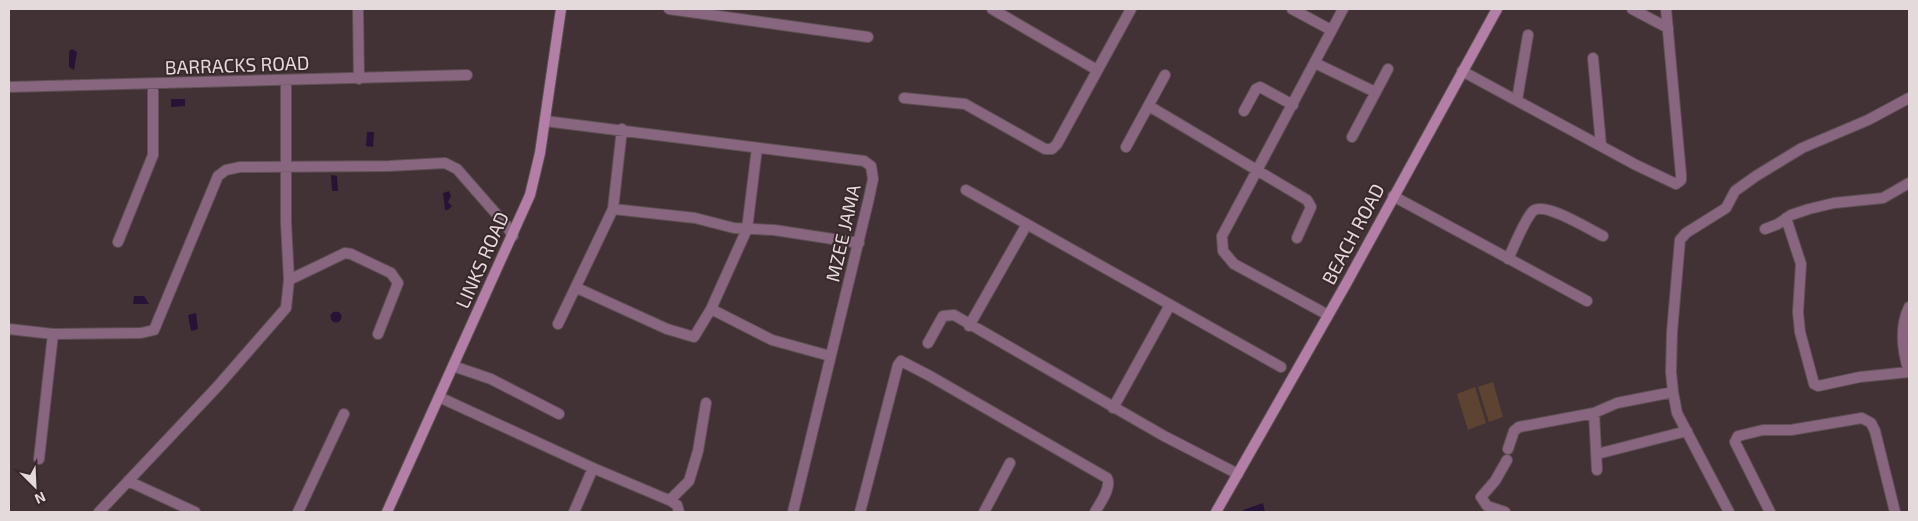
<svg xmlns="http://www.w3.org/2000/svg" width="1918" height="521" viewBox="0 0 1918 521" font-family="'Exo 2',sans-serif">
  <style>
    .green { fill: #5d4432 }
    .water { fill: #261335 }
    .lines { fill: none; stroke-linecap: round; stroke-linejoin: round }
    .minor-casing { stroke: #5f5054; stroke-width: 12 }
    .secondary-casing { stroke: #5f5054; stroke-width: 12 }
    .minor { stroke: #88667f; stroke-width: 10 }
    .secondary { stroke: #b47fa7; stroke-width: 10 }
    .labels { text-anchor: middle; stroke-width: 4; stroke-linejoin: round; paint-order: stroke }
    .street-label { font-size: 19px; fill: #e4d9db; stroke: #38282c }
  </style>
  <rect width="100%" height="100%" fill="#423236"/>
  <path class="green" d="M1493,382L1503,417L1489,422L1478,387Z
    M1475,387L1486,423L1468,430L1457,394Z"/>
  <path class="water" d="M72,49L77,52L74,70L69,67V51Z
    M171,99H185V106L171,107Z
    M367,132H374L373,147L366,146Z
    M331,175L337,176L338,191H332Z
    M449,191L451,196L448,202L452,206L448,210H445L443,193Z
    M134,296H144L149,304H133Z
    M330.5 317a5.5 5.5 0 1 1 11 0a5.5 5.5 0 1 1-11 0Z
    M196,313L198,329L191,331L188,315Z
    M1263,503L1265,512H1244L1243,510Z"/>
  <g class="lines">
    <defs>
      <path id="minor" d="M358,9L359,79
        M669,9L868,37
        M992,9L1097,70
        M1292,9L1331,30
        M1632,9L1668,28
        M1593,58L1601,145
        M1315,63L1375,92
        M1462,71L1636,165L1676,184L1681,180V175L1666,9
        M9,87L467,75
        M904,98L965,104L1045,149H1052L1057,144L1131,9
        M1517,100L1528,35
        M1149,106L1307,200L1311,207L1297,238
        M1244,111L1256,89L1260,87L1293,105
        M545,121L864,161L871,166L873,179L869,198L793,512
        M1352,137L1388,69
        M1126,147L1165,75
        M966,190L1281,367
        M1393,196L1587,301
        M613,209L695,218L734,228L774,230L859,243
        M1786,218L1801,264L1798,312L1800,332L1814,384L1818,386L1860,377L1909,372
        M1765,229L1778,224L1791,215L1809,209L1834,203L1883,198L1909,183
        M118,242L153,155V85
        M1508,259C1514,247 1524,220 1533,211C1545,201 1590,230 1603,236
        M289,280L345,253L351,254L391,273L398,283L378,334
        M577,288L667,329L694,337L711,309L747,229L757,148
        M711,309L772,340L830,356
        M1328,315L1234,264L1223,251L1222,236L1343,9
        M558,324L613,209L622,129
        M969,326L1027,224
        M9,329L53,334L141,333L154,330L218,176L226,170L240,167L389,166L445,163L457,169L506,225L513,236
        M928,343L943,316L954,315L1164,436L1238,474
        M453,366L491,379L559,414
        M1909,372C1902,350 1899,328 1909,307
        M439,397L593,468L671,501L677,505L679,512
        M1113,408L1170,305
        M1594,413L1597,470
        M1508,449L1514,431L1519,427L1594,413L1617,403L1673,392
        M1597,454L1687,431
        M39,459L53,334
        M128,481L195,512
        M670,500L689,481L698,451L706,403
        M99,512L217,387L286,308L289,280L286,222V81
        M298,512L344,414
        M574,512L593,468
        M860,512L898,365L901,361L930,376L1107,478C1112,488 1100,503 1095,512
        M984,512L1010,463
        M1505,512L1487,506L1481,497L1495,481L1507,460
        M1729,512L1677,413L1673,392L1671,372L1672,332L1680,240L1686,233L1726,208L1735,191L1756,176L1802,148L1868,120L1909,98
        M1770,512L1735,442L1738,436L1763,430H1791L1862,418L1871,423L1875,431L1895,512"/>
      <path id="secondary" d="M387,512L530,195L540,153L561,9
        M1216,512L1346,284L1497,9"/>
    </defs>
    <use href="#minor" class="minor-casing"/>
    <use href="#secondary" class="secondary-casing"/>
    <use href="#minor" class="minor"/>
    <use href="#secondary" class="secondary"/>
  </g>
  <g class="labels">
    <g class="street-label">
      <text transform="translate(237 65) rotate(-2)" y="7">BARRACKS ROAD</text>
      <text transform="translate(843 233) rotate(-77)" y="7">MZEE JAMA</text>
      <text transform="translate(1353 234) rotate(-62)" y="7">BEACH ROAD</text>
      <text transform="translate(482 260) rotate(-66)" y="7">LINKS ROAD</text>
    </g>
  </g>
  <rect width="1918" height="521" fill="none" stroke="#e4d9db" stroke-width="20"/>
  <g transform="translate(35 486) rotate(156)" stroke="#38282c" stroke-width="4" paint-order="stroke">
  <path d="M0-4L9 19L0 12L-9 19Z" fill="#e4d9db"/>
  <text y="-8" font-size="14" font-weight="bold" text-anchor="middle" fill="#e4d9db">N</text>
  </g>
</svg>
